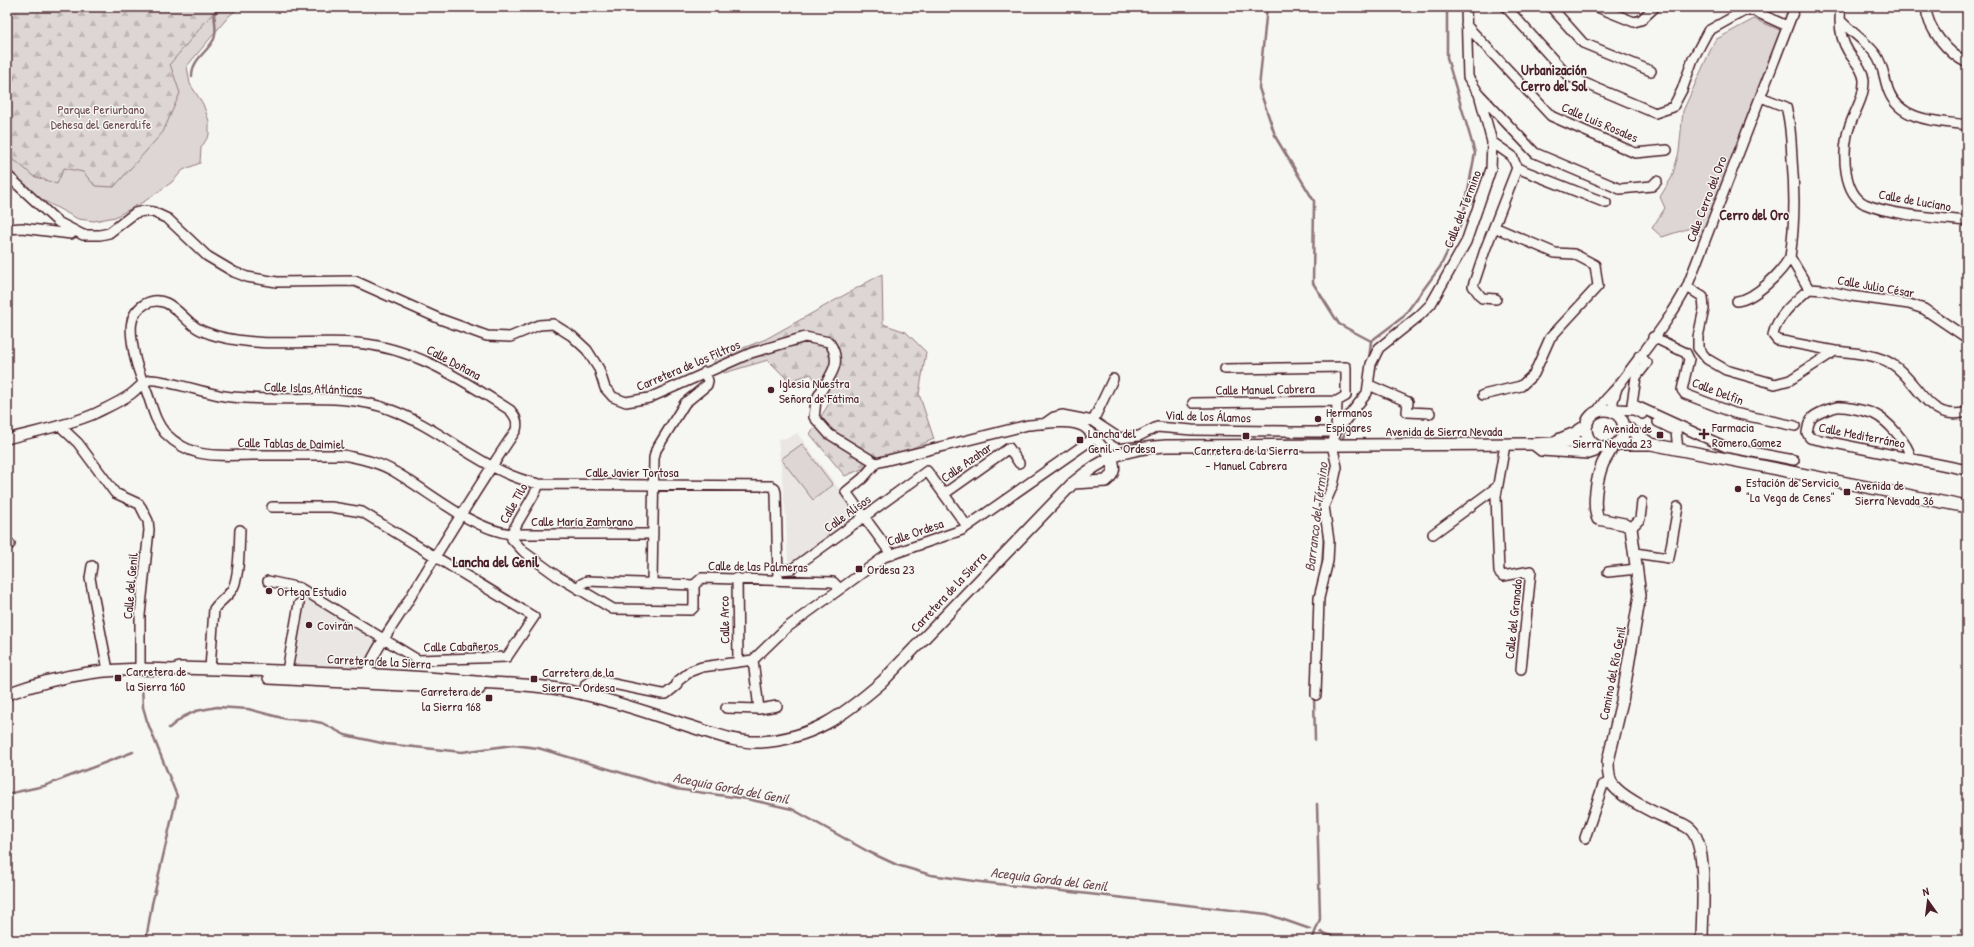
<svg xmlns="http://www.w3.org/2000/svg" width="1974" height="947" viewBox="0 0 1974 947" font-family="'Patrick Hand',sans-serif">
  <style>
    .built { fill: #e9e6e3 }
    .green { fill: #ddd6d5; stroke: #947a80 }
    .forest { fill: url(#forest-firs); stroke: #947a80 }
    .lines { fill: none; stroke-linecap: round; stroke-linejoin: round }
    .stream { stroke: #8e747a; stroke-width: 2.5 }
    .minor-casing { stroke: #4a1f2b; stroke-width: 12 }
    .tertiary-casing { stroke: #4a1f2b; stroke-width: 14 }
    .minor { stroke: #f6f6f2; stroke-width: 9 }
    .tertiary { stroke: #f6f6f2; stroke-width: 11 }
    .poi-dot { fill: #4a1f2b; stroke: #f6f6f2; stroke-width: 1.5 }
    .labels { text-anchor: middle; stroke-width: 3; stroke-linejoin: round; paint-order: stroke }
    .park-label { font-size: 13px; fill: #6f4d56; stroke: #f6f6f2 }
    .street-label { font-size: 13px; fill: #4a1f2b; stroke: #f6f6f2 }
    .poi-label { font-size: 13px; fill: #4a1f2b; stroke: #f6f6f2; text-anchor: start }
    .neighbourhood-label { font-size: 14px; font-weight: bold; fill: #4a1f2b; stroke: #f6f6f2 }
    .water-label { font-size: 14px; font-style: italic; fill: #6c4a52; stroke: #f6f6f2 }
    .quarter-label { font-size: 15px; font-weight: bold; fill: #4a1f2b; stroke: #f6f6f2 }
  </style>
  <defs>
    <pattern id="forest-firs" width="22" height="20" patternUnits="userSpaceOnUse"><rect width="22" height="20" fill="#ddd6d5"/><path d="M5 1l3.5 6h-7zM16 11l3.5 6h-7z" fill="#bfb7b7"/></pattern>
  </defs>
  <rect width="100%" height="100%" fill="#f6f6f2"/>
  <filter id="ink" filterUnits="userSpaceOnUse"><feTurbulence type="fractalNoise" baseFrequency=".025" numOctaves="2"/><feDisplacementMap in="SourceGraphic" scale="8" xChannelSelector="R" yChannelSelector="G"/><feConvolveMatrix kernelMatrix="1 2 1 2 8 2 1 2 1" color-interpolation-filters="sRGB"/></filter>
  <g filter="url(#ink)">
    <path class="built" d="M797,433L860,517L792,563L788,561L786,516L778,439L788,438Z
      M303,595L378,641L359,672L291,669Z"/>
    <path class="green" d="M7,7H240L229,16L187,66L190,84L203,104L209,121V135L201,148L200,163L183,170L172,182L145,201L115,217L94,221L78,219L37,197L7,172Z
      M1754,19L1782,31L1703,238L1690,228L1662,237L1652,228L1665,208L1660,197L1672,177L1679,152L1683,111L1715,40Z
      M802,444L833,485L813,500L781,459Z"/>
    <path class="forest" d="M7,7H218L170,64L180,93L163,132L114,187L95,186L83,172L64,168L57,184L33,176L17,162L7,157V93L15,77L10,73L7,75Z
      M882,274L883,324L906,332L926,352L919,394L934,439L845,476L810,434L830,402L811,374L789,381L768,360L724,373L713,360L766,339Z"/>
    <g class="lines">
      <path class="stream" d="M1267,7L1259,88L1276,138L1314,201L1313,283L1339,324L1371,341
        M192,76C192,59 207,53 214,39C217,32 215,21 214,14L217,10H235L240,7
        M1369,360L1371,341L1403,317L1440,267L1462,222L1475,153L1447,58V7
        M1341,442L1352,417
        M1329,486L1333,459
        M1322,567L1324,536
        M142,683L143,707L147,721L177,796L152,904L146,940
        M1314,696L1315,740
        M169,728L183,717L196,711L217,707L248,709L286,719L307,720L322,723L345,735L386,744L462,752L513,745L538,748L676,789L747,799L792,809L867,851L897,865L931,875L981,882L1267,914L1310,929
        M7,794L44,786L133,752
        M1321,932L1343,940
        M1312,940L1320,919L1317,804"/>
      <defs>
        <path id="minor" d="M1506,7L1568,76L1655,113L1673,107L1682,90L1693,59L1708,31L1744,11H1754L1787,26
          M1551,7L1583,43L1651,71
          M1597,7L1634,22L1641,20L1655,7
          M1841,7C1839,21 1840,38 1848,51C1853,60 1863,68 1864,80C1865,99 1851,116 1847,135C1843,155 1843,193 1865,204C1890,215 1939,218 1967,221
          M1926,7C1927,29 1948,53 1967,63
          M1841,21C1850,31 1869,44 1876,55C1884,66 1884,80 1889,92C1901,122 1940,121 1967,125
          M1466,25L1551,116L1635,153L1667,150
          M1480,95L1535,153L1620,189L1652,186L1657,181
          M1761,97L1786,107C1791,124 1791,141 1792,159C1795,193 1795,224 1790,257L1809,289L1824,290L1851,296L1909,304L1924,309L1967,338
          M1492,142L1512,156L1517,168L1485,250L1473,286L1482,298L1496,299
          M1517,168L1606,203
          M7,175L58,222L83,235H100L109,233L135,213L144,211L153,212L168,219L207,256L234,272L247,277L277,282L355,281L440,319L487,336L510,337L539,325L553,324L572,336L587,350L599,369L605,388L613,397L626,402L649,398L751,353L805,337L829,342C846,366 825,379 816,401C815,406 815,412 814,417L829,434L876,463L1028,425C1045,424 1069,419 1084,427C1090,431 1105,450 1111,457
          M7,229L22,228L71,234L74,231
          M1687,287L1703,297L1704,309L1698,337V348L1707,359L1726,370L1775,384L1790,380L1835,351C1853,353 1877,354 1892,364C1918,380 1927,423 1967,412
          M1809,289C1794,302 1777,316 1773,335L1777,340L1835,351
          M1737,301C1755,299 1781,273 1790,257
          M1653,337L1686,353L1689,359L1682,390L1685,394L1734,413L1795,426
          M1639,356L1647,363L1636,377L1632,404L1726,447L1794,460
          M1225,369L1346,367V396L1337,401L1336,432L1332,445L1337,467L1333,485L1324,506L1329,541L1328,561L1319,598L1316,695
          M1369,385L1408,402L1407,412L1430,413
          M1483,395L1521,386L1534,374L1550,338L1598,286L1595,265L1574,254L1555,253L1494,227
          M1193,403L1337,401
          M1598,411C1603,400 1612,394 1619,385C1642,353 1669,322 1687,287L1795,7
          M1613,411V401L1617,388
          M1615,412L1618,409L1634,410L1642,414
          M1093,421L1113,379
          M1658,422L1676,431L1678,450
          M1044,424L1054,417L1062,415L1093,421L1119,438L1139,436L1157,427L1192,430L1286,431
          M60,426L78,443L115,493L139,504
          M1289,432H1336
          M1336,432L1367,393L1371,364L1379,348L1419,316L1431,304L1466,242L1491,169L1492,142L1479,94L1468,77L1466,7
          M7,439C36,431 66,426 94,414C106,408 120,402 131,394C138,389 142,382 150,380C158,378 210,394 224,396C278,404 340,390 391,410C443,429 484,473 539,484L771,486L775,489L776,493L778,579
          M1532,444L1541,451L1589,454L1595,452L1599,447
          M1505,445L1496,496L1499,572L1503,576L1531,571L1521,669
          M1911,458C1908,443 1887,420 1874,414C1868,411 1843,406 1837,407C1831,408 1815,414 1812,418C1808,422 1808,428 1807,433L1810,438L1967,470
          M876,463L863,478L846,492L892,555
          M944,494L1009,448L1019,463
          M1631,528L1640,519L1642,502
          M511,534L512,539L524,552L557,576L613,609L691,610L694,607V585
          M511,534L536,491L539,484
          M1433,534L1497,487
          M7,546L10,544
          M1635,553L1669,558L1678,507
          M92,566L90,578L108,670
          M779,570L792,569L927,471L967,526
          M1608,572L1637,569
          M737,578L738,662
          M268,581L300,588L418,660L507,657L534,617L362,512L331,507H272
          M652,583L654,458L656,450L685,403L707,385L708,381L705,372
          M578,589L581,584L587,581L694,585L702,578L833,582L839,588
          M753,660L759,709
          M140,669V615L149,530L148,521L141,507
          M210,669L214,609C219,602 226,598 231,591C240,581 239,545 240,530
          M287,671L299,604
          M366,675C370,657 392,627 402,611C439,550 476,489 516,430C518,422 516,417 510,410C462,380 416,348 357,343C311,340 262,348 217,336C210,334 203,332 197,328C180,317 168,292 145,304C126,315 131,335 134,353C136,366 141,377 146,390C152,405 154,420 165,433C174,442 186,450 199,453C216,457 235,455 252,455C282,455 313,455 343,455C361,459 379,462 395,472C430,492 471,529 511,534H653
          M583,695L586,684L594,680L662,694H666L676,686L678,681L691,671L702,667L753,660L785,629L884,557L962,530L1094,438
          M726,708L759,709L777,706
          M1585,838L1603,785L1611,782"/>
        <path id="tertiary" d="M1586 429a19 19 0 1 1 38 0a19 19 0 1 1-38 0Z
          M1623,425L1651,444
          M1558,440L1575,433L1587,425
          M1617,444H1651L1967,507
          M1612,447C1609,453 1606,458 1603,463C1597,477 1592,505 1598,519L1624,524L1631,528L1640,595L1622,701L1608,761C1608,768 1608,776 1611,782C1618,796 1654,813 1669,819C1677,822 1688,825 1693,832C1708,853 1702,914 1702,940
          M1073,483L1106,481C1115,473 1115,467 1111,457
          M269,678L479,689
          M7,694C65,673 112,667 173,670L180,668C279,671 378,673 476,682C508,684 542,685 574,692C613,700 651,714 689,726C712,733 736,743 760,742C812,739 844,715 882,682L1073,483C1104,457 1126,448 1166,446L1532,444L1574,442L1593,444"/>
      </defs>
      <use href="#minor" class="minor-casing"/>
      <use href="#tertiary" class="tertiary-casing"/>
      <use href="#minor" class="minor"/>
      <use href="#tertiary" class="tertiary"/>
    </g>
  </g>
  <g class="poi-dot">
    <circle cx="771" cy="390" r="4"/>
    <circle cx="1318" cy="419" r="4"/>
    <path d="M1702 428h4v4h4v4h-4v4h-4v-4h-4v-4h4z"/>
    <rect x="1656" y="431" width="8" height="8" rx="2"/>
    <rect x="1242" y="432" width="8" height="8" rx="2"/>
    <rect x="1076" y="436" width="8" height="8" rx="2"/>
    <circle cx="1738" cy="489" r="4"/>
    <rect x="1843" y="488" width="8" height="8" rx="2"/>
    <rect x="855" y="565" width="8" height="8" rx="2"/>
    <circle cx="269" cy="591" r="4"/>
    <circle cx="309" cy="625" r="4"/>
    <rect x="114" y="674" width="8" height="8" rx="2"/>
    <rect x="530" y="675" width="8" height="8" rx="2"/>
    <rect x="485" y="694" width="8" height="8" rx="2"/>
  </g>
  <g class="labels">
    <g class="park-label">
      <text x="101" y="114">Parque Periurbano<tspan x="101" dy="15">Dehesa del Generalife</tspan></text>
    </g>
    <g class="street-label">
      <text transform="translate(1600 122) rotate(23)" y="5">Calle Luis Rosales</text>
      <text transform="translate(1706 199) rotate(-69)" y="5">Calle Cerro del Oro</text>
      <text transform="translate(1915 200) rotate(10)" y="5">Calle de Luciano</text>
      <text transform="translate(1462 209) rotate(-69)" y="5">Calle del Término</text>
      <text transform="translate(1876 286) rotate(10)" y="5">Calle Julio César</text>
      <text transform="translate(454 362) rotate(28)" y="5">Calle Doñana</text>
      <text transform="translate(688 365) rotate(-23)" y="5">Carretera de los Filtros</text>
      <text transform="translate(313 388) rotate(2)" y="5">Calle Islas Atlánticas</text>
      <text transform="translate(1265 389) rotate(-1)" y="5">Calle Manuel Cabrera</text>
      <text transform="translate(1718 391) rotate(21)" y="5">Calle Delfín</text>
      <text transform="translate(1208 416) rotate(2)" y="5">Vial de los Álamos</text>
      <text x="1444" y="436">Avenida de Sierra Nevada</text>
      <text transform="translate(1862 435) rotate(11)" y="5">Calle Mediterráneo</text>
      <text transform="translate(291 443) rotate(1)" y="5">Calle Tablas de Daimiel</text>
      <text transform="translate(966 462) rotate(-35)" y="5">Calle Azahar</text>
      <text x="632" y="477">Calle Javier Tortosa</text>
      <text transform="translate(513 503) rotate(-61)" y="5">Calle Tilo</text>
      <text transform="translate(847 513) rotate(-36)" y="5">Calle Alisos</text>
      <text x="582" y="526">Calle María Zambrano</text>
      <text transform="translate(915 532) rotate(-19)" y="5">Calle Ordesa</text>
      <text transform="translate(758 566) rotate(1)" y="5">Calle de las Palmeras</text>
      <text transform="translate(130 586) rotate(-85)" y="5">Calle del Genil</text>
      <text transform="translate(948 592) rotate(-47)" y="5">Carretera de la Sierra</text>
      <text transform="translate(1513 619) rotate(-84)" y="5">Calle del Granado</text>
      <text transform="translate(724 620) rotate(-91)" y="5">Calle Arco</text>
      <text transform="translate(461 646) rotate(-1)" y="5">Calle Cabañeros</text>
      <text transform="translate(379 661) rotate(3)" y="5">Carretera de la Sierra</text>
      <text transform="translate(1612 673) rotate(-79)" y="5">Camino del Río Genil</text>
    </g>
    <g class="poi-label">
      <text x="779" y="388">Iglesia Nuestra<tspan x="779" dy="15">Señora de Fátima</tspan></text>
      <text x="1326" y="417">Hermanos<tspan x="1326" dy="15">Espigares</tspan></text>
      <text x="1712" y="432">Farmacia<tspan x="1712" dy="15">Romero Gomez</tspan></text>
      <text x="1652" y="433" text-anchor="end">Avenida de<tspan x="1652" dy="15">Sierra Nevada 23</tspan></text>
      <text x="1088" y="438">Lancha del<tspan x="1088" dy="15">Genil - Ordesa</tspan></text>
      <text x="1246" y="455" text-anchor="middle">Carretera de la Sierra<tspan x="1246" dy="15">- Manuel Cabrera</tspan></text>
      <text x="1746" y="487">Estación de Servicio<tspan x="1746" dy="15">"La Vega de Cenes"</tspan></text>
      <text x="1855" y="490">Avenida de<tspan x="1855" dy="15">Sierra Nevada 36</tspan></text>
      <text x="867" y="574">Ordesa 23</text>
      <text x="277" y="596">Ortega Estudio</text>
      <text x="317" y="630">Covirán</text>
      <text x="126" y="676">Carretera de<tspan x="126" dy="15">la Sierra 160</tspan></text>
      <text x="542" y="677">Carretera de la<tspan x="542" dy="15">Sierra - Ordesa</tspan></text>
      <text x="481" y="696" text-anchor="end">Carretera de<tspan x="481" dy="15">la Sierra 168</tspan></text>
    </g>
    <g class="neighbourhood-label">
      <text x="1554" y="75">Urbanización<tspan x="1554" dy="16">Cerro del Sol</tspan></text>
      <text x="1754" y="220">Cerro del Oro</text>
    </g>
    <g class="water-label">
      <text transform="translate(1316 517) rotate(-83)" y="5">Barranco del Término</text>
      <text transform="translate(731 788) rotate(11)" y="5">Acequia Gorda del Genil</text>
      <text transform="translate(1049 879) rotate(7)" y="5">Acequia Gorda del Genil</text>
    </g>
    <g class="quarter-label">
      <text x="496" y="567">Lancha del Genil</text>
    </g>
  </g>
  <rect width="1974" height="947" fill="none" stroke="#f6f6f2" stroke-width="24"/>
  <rect x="12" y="12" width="1950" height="923" fill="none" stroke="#4a1f2b" stroke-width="1.5" filter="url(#ink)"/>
  <g transform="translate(1928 901) rotate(346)" stroke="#f6f6f2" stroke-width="3" paint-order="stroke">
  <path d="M0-3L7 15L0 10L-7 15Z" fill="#4a1f2b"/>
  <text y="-6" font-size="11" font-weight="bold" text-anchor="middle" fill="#4a1f2b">N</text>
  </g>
</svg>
